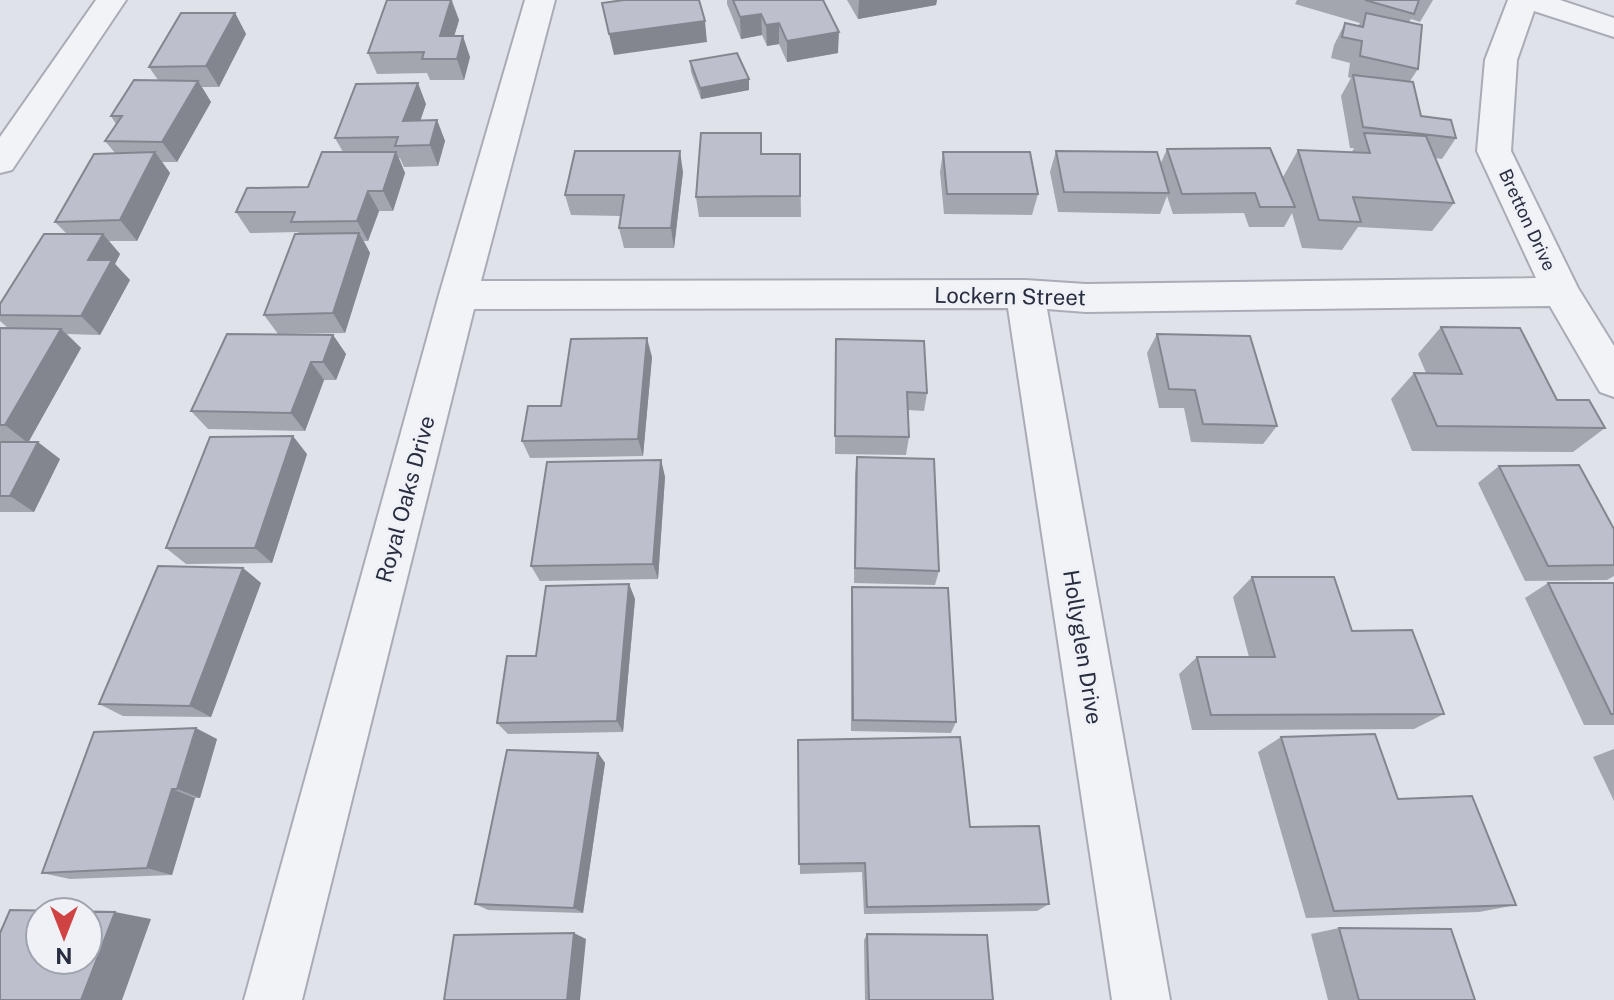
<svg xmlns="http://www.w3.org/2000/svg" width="1614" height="1000" viewBox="0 0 1614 1000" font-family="'Public Sans',sans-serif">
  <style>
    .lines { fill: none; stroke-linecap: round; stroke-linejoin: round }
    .street-casing { stroke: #a9acb6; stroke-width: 4 }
    .street { fill: #f2f3f7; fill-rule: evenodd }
    .wall { fill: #a3a5af }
    .shaded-wall { fill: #84868f }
    .building { fill: #bdc0cc; stroke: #84868f; stroke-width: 2; fill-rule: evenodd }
    .labels { text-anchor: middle; stroke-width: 6; stroke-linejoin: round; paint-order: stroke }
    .far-street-label { font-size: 18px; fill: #282d40; stroke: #eff1f6 }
    .street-label { font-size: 22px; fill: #282d40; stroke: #eff1f6 }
  </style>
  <rect width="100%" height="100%" fill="#e0e2e9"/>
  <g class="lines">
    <defs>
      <path id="street" d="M96,0H126L12,170L0,173V137Z
        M525,0H555L481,281L1025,280L1086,284L1536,278L1477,151L1485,60L1508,0H1560L1614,18V37L1534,11L1517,60L1511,151L1578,288L1614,346V397L1600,392L1550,306L1086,312L1047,309L1170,1000H1112L1008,308L474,309L302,1000H244L439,295Z"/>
    </defs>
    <use href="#street" class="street-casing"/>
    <use href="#street" class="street"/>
  </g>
  <path class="wall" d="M387,0H452L459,20L454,36L470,57L464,80H430L427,73L377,74L368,53Z
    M727,0H823L838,53L787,62L779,44L767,46L762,35L741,39L727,4Z
    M847,0H937L936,5L858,19Z
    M1297,0H1433L1420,22L1411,19L1409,22L1418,69L1410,81L1421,116L1456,138L1442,159L1435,158L1454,203L1432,231L1358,227L1342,250L1302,248L1292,213L1284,227H1249L1244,213L1173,214L1167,196L1160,214L1058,212L1050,172L1056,151L1160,165L1167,149L1283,177L1298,150L1352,152L1354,148H1350L1341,96L1351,78L1348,77L1350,63L1331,58L1334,45L1345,23L1358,26L1360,23L1295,4Z
    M235,13L246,34L219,87H202L211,102L177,162H162L170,173L137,241H109L120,254L115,264L130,280L100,335L67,334L81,348L28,442L60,459L34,512H0V328H8L0,321V304L67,234L55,222L115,153L105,141L116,124L111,116L158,80L149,67Z
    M690,61L749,90L701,99L691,72Z
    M426,104L420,120H437L445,141L438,166L404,167L400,158H399L405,173L393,211H379L368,241H364L370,253L345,333L278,334L264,315L299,234L298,232L250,233L236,212L308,187L343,152L335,138Z
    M943,152L1038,194L1032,215L944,214L940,172Z
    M762,154H800L801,217H699L696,197Z
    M683,172L674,248H624L619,228L621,216L571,215L565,195Z
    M1441,327L1557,400L1605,428L1573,452L1412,451L1391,399L1414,373H1426L1418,354Z
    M1157,334L1277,426L1263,444L1191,442L1184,408H1159L1147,353Z
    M333,335L346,354L336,380H324L305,431L208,429L191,411Z
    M836,339L927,393L924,411L908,410L909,437L906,455L835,454Z
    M652,357L643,456L530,458L522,441L561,406Z
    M307,454L272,563L186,564L166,548Z
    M857,457L939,571L935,585L854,583L855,474Z
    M661,460L665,477L658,579L540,581L531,566Z
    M1499,466L1614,529V576L1607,580L1525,581L1478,483Z
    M243,568L261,583L211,717L123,716L99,704Z
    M1252,577L1352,631L1444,714L1414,729L1192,730L1179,674L1197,657H1249L1233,597Z
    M1548,583H1614V725H1584L1525,598Z
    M629,584L635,599L623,732L508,734L497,723Z
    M852,587L956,722L951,733L851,731V601Z
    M1281,737L1398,799L1516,905L1479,912L1306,918L1258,752Z
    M217,739L200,798H195L172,875L70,879L42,873Z
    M798,740L970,827L1049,904L1037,911L864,914L862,872L800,874Z
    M1614,749V801L1593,757Z
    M598,753L605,763L583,913L488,910L475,904Z
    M1339,928L1475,1000H1328L1311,934Z
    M867,934L993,1000H865L864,940Z"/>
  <path class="shaded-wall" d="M451,0L459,20L448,57L440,36Z
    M859,0H937L936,5L858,19Z
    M235,13L246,34L219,87L206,66Z
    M761,14L762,35L741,39L740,17Z
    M705,21L707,42L614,55L609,34Z
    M779,23V44L767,46L766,25Z
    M839,32L838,53L787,62V41Z
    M463,36L470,57L464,80L457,59Z
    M749,79V90L701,99L700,88Z
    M198,81L211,102L177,162L162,142Z
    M418,83L426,104L413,142L403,121Z
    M437,120L445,141L438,166L430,145Z
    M680,151L683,172L674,248L671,228Z
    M155,152L170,173L137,241L120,220Z
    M396,152L405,173L393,211L383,191Z
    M368,191L379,211L368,241L357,221Z
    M359,233L370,253L345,333L333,313Z
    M103,234L120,254L115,264L130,280L100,335L81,316L88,260Z
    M61,329L81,348L28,443L5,425Z
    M333,335L346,354L336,380L323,362Z
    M647,338L652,357L643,456L638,439Z
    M311,362L324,380L305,431L291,413Z
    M293,436L307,454L272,563L255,548Z
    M38,442L60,459L34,512L10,496Z
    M661,460L665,477L658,579L653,564Z
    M243,568L261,583L211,717L190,706Z
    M629,584L635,599L623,732L617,721Z
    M196,728L217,739L200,798L177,789Z
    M598,753L605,763L583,913L574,908Z
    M172,789L195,798L172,875L147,868Z
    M115,912L151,919L122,1000H81Z
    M574,933L586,939L580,1000H567Z"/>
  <path class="building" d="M387,0H451L440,36H463L457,59H422L424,52L368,53Z
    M624,0H699L705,21L609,34L602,3Z
    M733,0H823L839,32L787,41L779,23L766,25L761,14L740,17Z
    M1365,0H1419L1414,14Z
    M181,13H235L206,66L149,67Z
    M1366,13L1422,25L1418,69L1360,56L1362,41L1342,37L1345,23L1363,27Z
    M737,53L749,79L700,88L690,61Z
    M1353,75L1413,82L1421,116L1451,120L1456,138L1363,127Z
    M134,80L198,81L162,142L105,141L122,116H111Z
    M418,83L403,121L437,120L430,145L395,146L398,137L335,138L356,84Z
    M701,133H761V154H800V196L696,197Z
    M1364,133L1426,136L1454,203L1353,197L1361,222L1319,220L1298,150L1370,153Z
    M1270,148L1295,207H1260L1255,193L1182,194L1167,149Z
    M575,151H680L671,228H619L624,195H565Z
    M1056,151L1157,152L1169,193L1064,192Z
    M155,152L120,220L55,222L94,154Z
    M322,152H396L383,191H368L357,221L291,222L295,212H236L247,188L308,187Z
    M943,152H1030L1038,194H947Z
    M359,233L333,313L264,315L295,234Z
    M44,234H103L88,260H112L81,316L0,315V304Z
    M1441,327L1520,328L1557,400H1589L1605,428L1437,426L1414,373L1462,374Z
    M0,328L61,329L5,425H0Z
    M227,334L333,335L323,362H311L291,413L191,411Z
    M1157,334L1250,336L1277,426L1203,424L1195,390L1169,389Z
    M647,338L638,439L522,441L528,406H561L571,339Z
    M836,339L924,341L927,393L907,392L909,437L835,436Z
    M293,436L255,548H166L210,437Z
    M0,442H38L10,496H0Z
    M857,457L934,459L939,571L855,568Z
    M661,460L653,564L531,566L547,462Z
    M1579,465L1614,529V565L1548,566L1499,466Z
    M158,566L243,568L190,706L99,704Z
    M1252,577H1334L1352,631L1412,630L1444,714L1211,715L1197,657H1275Z
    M1548,583H1614V714H1611Z
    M629,584L617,721L497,723L507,656H536L546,586Z
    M852,587L948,588L956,722L853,720Z
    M196,728L177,789H172L147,868L42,873L94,732Z
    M1375,734L1398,799L1472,796L1516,905L1334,911L1281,737Z
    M960,737L970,827L1039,826L1049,904L867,907L865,863L799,864L798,740Z
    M507,750L598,753L574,908L475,904Z
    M10,910L115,912L81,1000H0V933ZM40,912H88V960H40Z
    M1339,928L1451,929L1475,1000H1359Z
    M574,933L567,1000H444L454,935Z
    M867,934L987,935L993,1000H869Z"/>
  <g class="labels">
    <g class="far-street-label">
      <text transform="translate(1527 220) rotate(65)" y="6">Bretton Drive</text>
    </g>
    <g class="street-label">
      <text transform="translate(1010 296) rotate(1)" y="8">Lockern Street</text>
      <text transform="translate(405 499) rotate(-75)" y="8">Royal Oaks Drive</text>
      <text transform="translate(1083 647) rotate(81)" y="8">Hollyglen Drive</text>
    </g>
  </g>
  <g transform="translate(64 936) rotate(180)"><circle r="38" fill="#eff1f6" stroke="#9fa3ad" stroke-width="2"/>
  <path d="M0-6L14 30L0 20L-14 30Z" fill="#d04343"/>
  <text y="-12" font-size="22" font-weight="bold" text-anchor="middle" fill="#282d40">N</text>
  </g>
</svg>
